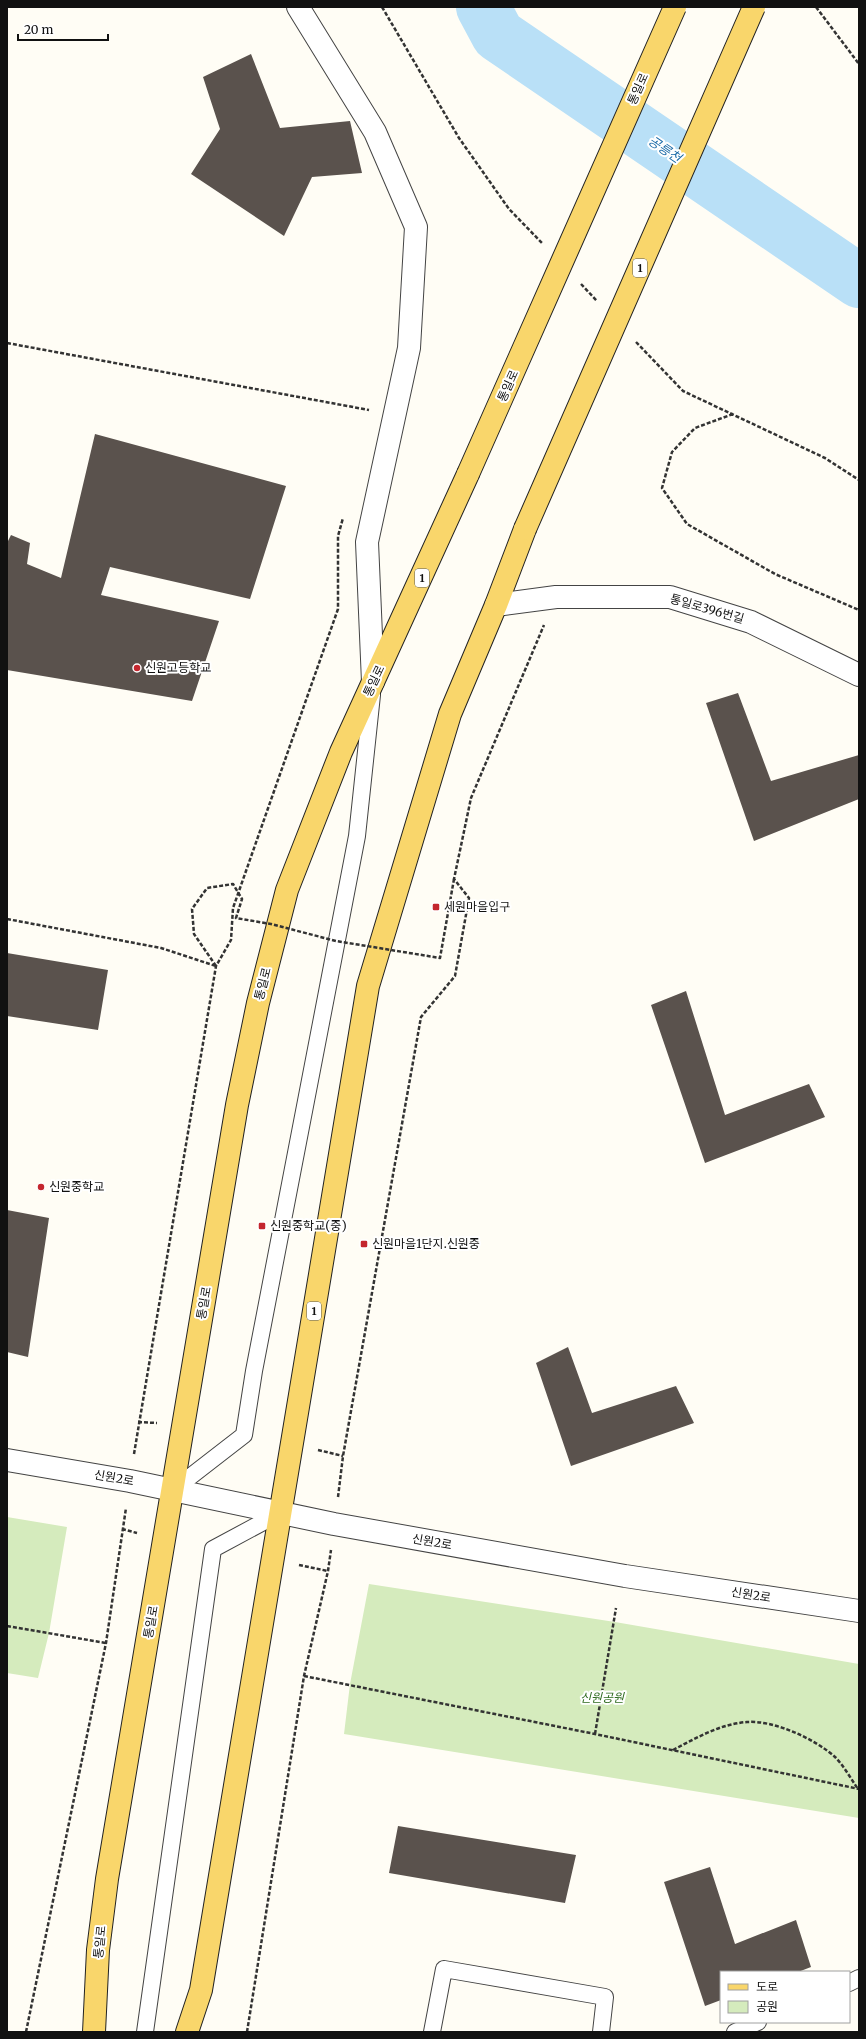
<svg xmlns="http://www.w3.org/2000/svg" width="866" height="2039" viewBox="0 0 866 2039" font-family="Merriweather,'Noto Sans KR',serif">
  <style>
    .green { fill: #d5ebbd }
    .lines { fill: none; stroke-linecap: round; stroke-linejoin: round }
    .river { stroke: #b9e0f7; stroke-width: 54 }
    .building { fill: #5a524d }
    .service-casing { stroke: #444; stroke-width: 18 }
    .minor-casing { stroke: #444; stroke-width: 24 }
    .primary-casing { stroke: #222; stroke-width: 24 }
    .path { stroke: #333; stroke-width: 2.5; stroke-dasharray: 4 2; stroke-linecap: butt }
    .service { stroke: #fff; stroke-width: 16 }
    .minor { stroke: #fff; stroke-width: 22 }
    .primary { stroke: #f9d66b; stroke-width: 22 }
    .primary-bridge-casing { stroke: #222; stroke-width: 24; stroke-linecap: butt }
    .path-bridge { stroke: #333; stroke-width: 2.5; stroke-dasharray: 4 2; stroke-linecap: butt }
    .primary-bridge { stroke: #f9d66b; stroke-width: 22 }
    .poi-dot { fill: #c4262e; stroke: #fff; stroke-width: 1.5 }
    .labels { text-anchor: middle; stroke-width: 4; stroke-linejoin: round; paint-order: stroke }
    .shield { fill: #fff; stroke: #585858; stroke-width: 1 }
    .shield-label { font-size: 11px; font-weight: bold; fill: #111 }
    .street-label { font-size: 12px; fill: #111; stroke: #fff }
    .poi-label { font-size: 12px; fill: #111; stroke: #fff; text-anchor: start }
    .park-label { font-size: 12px; font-style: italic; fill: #2f6b1f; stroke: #fff }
    .water-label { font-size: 13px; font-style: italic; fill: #1768a6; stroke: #fff }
  </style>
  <rect width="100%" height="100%" fill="#fffdf5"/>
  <path class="green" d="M7,1517L67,1527L49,1633L38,1678L7,1673Z
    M369,1584L615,1622L859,1664V1818L344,1734L350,1684Z"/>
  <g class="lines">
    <path class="river" d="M483,7L498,35L859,281"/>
  </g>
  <path class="building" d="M251,54L280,128L350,121L362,173L312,177L284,236L191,174L220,129L203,77Z
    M95,434L286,486L250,599L110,567L101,595L219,621L192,701L7,670V543L11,535L30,543L27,564L61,578Z
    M738,693L771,781L859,755V799L754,841L706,703Z
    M7,953L108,970L98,1030L7,1016Z
    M686,991L725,1115L809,1084L825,1117L705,1163L651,1005Z
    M7,1210L49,1218L28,1357L7,1352Z
    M568,1347L592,1413L676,1386L694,1423L571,1466L536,1363Z
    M398,1826L576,1855L565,1903L389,1873Z
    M710,1867L735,1944L796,1920L811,1967L798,1972H721V2000L705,2006L664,1882Z"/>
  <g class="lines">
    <defs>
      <path id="service" d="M173,1490L244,1435L254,1371L357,836L372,695
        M849,1983L859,1978
        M145,2032L213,1549L280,1513
        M432,2032L444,1969L605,1997L601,2032
        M735,2032L758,2022"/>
      <path id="minor" d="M298,7L375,132L416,227L409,348L367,542L373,682
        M496,605L556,597H670L751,622L859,675
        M7,1460L130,1481L334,1524L625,1576L859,1611"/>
      <path id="primary" d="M94,2032L98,1950L107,1879L237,1105L258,1003L287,890L341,752L468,474
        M187,2032L201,1990L368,986L450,714L496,605L525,529"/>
    </defs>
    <use href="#service" class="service-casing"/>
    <use href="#minor" class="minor-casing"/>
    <use href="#primary" class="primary-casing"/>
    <path class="path" d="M382,7L459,138L509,209L542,243
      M816,7L859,64
      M581,284L597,301
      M636,342L683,391L825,458L859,480
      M7,343L369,410
      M733,414L695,428L672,452L662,488L687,524L775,574L859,610
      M7,919L161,948L216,966
      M138,1422L157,1423
      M318,1450L343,1456
      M134,1454L216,966L231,940L233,908L338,609V536L343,518
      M338,1497L343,1456L421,1017L455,976L469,898L454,879L471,798L544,625
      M122,1529L137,1533
      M299,1565L328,1571
      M7,1626L106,1643
      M304,1676L595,1734L859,1789
      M595,1734L616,1608
      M673,1750C696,1738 720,1724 747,1722C774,1720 815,1739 835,1757C844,1766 851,1779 858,1789
      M26,2032L106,1643L126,1508
      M247,2032L304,1676L328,1571L331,1550"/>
    <use href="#service" class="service"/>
    <use href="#minor" class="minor"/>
    <use href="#primary" class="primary"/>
    <defs>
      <path id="primary-bridge" d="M468,474L675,7
        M525,529L754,7"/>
    </defs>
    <use href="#primary-bridge" class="primary-bridge-casing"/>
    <path class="path-bridge" d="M216,966L194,934L192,909L207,888L233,884L242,899L236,918L271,924L336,941L440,958L454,879"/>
    <use href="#primary-bridge" class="primary-bridge"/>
  </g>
  <g class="poi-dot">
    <circle cx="137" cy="668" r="4"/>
    <rect x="432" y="903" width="8" height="8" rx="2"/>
    <circle cx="41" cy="1187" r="4"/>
    <rect x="258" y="1222" width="8" height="8" rx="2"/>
    <rect x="360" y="1240" width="8" height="8" rx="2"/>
  </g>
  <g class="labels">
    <g class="shield">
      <rect x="633" y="259" width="14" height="18" rx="3"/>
      <rect x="415" y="569" width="14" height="18" rx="3"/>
      <rect x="307" y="1302" width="14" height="18" rx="3"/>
    </g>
    <g class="shield-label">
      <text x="640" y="272">1</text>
      <text x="422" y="582">1</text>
      <text x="314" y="1315">1</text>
    </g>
    <g class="street-label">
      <text transform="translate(638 89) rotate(-66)" y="4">통일로</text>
      <text transform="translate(508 386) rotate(-66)" y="4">통일로</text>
      <text transform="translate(707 609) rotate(16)" y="4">통일로396번길</text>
      <text transform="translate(374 681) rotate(-65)" y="4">통일로</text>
      <text transform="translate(263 984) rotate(-76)" y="4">통일로</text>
      <text transform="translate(204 1303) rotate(-80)" y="4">통일로</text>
      <text transform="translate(114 1478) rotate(10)" y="4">신원2로</text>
      <text transform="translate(432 1542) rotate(10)" y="4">신원2로</text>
      <text transform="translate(751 1595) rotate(9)" y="4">신원2로</text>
      <text transform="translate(151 1622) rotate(-80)" y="4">통일로</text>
      <text transform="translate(100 1942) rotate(-84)" y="4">통일로</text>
    </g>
    <g class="poi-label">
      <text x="145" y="672">신원고등학교</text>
      <text x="444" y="911">세원마을입구</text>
      <text x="49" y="1191">신원중학교</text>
      <text x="270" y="1230">신원중학교(중)</text>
      <text x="372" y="1248">신원마을1단지.신원중</text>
    </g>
    <g class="park-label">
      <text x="602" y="1702">신원공원</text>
    </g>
    <g class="water-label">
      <text transform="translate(665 149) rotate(34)" y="5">공릉천</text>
    </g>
  </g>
  <rect width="866" height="2039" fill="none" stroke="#111111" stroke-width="16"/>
  <rect x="720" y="1971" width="130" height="52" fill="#ffffff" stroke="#a0a0a0"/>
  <rect x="728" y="1984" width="20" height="6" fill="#f9d66b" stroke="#a0a0a0"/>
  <text x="756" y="1991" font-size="12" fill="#111111">도로</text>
  <rect x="728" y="2001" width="20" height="12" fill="#d5ebbd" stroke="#a0a0a0"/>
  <text x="756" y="2011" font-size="12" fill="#111111">공원</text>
  <path d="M18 34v6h90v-6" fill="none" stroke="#111111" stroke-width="2"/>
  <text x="24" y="34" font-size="12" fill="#111111" stroke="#ffffff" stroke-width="3" paint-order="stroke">20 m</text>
</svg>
